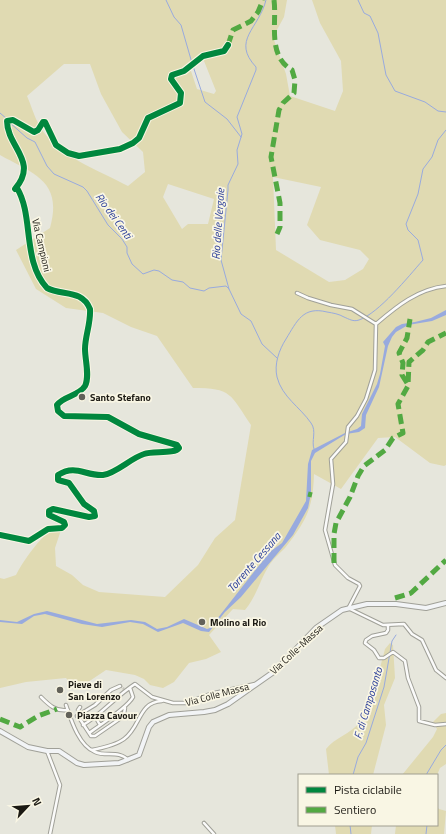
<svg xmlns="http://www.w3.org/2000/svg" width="446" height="834" viewBox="0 0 446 834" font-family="'Titillium Web',sans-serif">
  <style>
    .green { fill: #e0dab2; fill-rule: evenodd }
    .water { fill: #98aade }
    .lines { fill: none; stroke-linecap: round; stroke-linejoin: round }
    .stream { stroke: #98aade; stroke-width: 1 }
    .street-tunnel { stroke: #c8c7be; stroke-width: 2.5; stroke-dasharray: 2.5 1; stroke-linecap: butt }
    .street-casing { stroke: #a0a098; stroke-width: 4.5 }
    .secondary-casing { stroke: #a0a098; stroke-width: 6 }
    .street { stroke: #fbfbfa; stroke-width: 2.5 }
    .secondary { stroke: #f2f4f6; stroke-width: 4 }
    .quiet { stroke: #52a942; stroke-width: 5; stroke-dasharray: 10 5; stroke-linecap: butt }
    .cycleway-casing { stroke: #f9f6e4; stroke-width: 8 }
    .cycleway { stroke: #00873e; stroke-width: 6 }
    .poi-dot { fill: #626159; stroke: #f9f6e4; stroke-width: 1.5 }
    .labels { text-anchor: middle; stroke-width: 3.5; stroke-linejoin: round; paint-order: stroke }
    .street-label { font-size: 10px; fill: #1b1913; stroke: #f9f6e4 }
    .poi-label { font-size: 10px; font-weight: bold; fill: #1b1913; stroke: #f9f6e4; text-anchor: start }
    .water-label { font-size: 11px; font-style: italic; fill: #2b3e9a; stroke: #f9f6e4 }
  </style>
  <rect width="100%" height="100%" fill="#e6e6dc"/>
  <path class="green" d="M0,0H287L284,17L273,37L286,74L290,96L335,111L343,91L341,61L320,23L312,0H446V465L444,466L430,463L395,437L378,438L341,489L314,474C313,509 306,521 285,548C280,553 274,558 270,564C260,579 257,596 245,610L233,609L209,635L221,652L206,659L189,663L174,682L163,688L150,685L144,679L135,675L106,670L85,684H71L66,678L26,682L0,688V578L4,579L16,575C22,563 38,540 49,532C52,530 57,530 61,530L55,548L56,566L72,575L83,585L99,592L165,597L198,565L215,538L235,520L251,425C230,394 232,388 193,388L157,336L131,327L103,313L66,308L36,289L16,250L50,228C63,181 34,174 0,155ZM204,61L216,91L214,94L197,89L190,68ZM64,64H90L101,94L122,132L143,152L145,172L128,186C100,171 55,155 39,125C34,116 31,105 27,96ZM273,177L321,187L307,225L320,240L360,250L369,259L363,269L345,280L329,282L276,250ZM168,184L214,199L208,224H188L182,229L163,197Z
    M390,643L393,645L395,678L384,705L386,725L373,775H329L326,749C334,738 351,734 361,721L360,711L369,709L385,649Z
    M446,713V764L440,768L437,775H402L433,737L437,729L433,722L441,714Z
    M437,807L439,809L446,811L444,834H395L396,825H437Z
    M335,825H372L371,834H336Z"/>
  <path class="water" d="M446,310V315L432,321L408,325L396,332L392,337L388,346L379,387L366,415L365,428L359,432L346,434L315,453L311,461V493L308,508L293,535L241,597L225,612L209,632L201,631L183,623L158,632L143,624L130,622L102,627L82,624L45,614L34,616L22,624L0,622V620L17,622L34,614L47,611L97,624L131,620L145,622L157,629L167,627L184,619L207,629L210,628L257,568L271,551L282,543L306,501L308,464L312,450L345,433L357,429L361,426L362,414L377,384L380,374L385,346L383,342L396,327L402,324L415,322L431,318Z"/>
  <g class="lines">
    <path class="stream" d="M166,0L174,17L181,25L192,63
      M358,0L364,13L370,16L378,33L386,75L395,91L425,102L438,111L446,112
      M193,66L205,102L227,119L241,137
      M0,113L7,119
      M9,122L27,138L35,142L47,166L54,174L83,187L87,191L108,225L122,239L127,247V253L132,264L143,274L154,270L159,271L172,280L183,282L190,288L204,291L209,288L226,286L229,289L241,314L251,321L262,344L277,358
      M229,289L221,260L228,190V185L238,164L237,150L242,134L237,117L256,70V67C231,40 259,29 266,0
      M314,449C311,441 317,431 311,423C300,407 282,397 277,377C274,364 279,350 286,339C297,321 303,306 327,312C333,313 339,314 344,317C349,319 353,322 359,320C379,313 408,277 423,260L418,240L408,230L406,224L418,194L423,169L432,157L438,140L446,130
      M353,775L358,757L366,743L384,687L392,641L396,635
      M426,775L441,750L446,745
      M350,825L351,834
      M426,834L427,825"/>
    <path class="street-tunnel" d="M120,686L124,689"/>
    <defs>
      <path id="street" d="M297,293L308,298L331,305L352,309L376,324
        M0,535L29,541L48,529L62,528L65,525L64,522L49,515V511L53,509L89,517L95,516L94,511L84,504L69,483L58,480V475C76,464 85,476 103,475C115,474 131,458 144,454C153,451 175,454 179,448L177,445L139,434L108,417L64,416L58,411L57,405C63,396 79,396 85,386C90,376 85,360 85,349C85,336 91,323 90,309C82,289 62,296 47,288C22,261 34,216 17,188L15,189C39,161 7,147 7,121L13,120L34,132L38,130L43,122H45L56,145L68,153L79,156L120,149L133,143L139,138L148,118L180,103L181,93L171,79L172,75L184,71L203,56L224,51L228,45
        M349,607L360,586L359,584L348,578L335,565L325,530L333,484L331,459L346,442L348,427L357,416L366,399L375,370L376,324C397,306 418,289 446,286
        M350,609L383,625L404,624L412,634L422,640L436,670L446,678
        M388,626V630L386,633L372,636L366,640L365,643L374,650L379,658H384L393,652L405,661L408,678L419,707V721L435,725L446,724
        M41,697C49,705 56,712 68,710
        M66,705C71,720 79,746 95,752C106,757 119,750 128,760
        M80,715L78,710L80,707
        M77,716L95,705L111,690L120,686
        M78,716L91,736H95L121,718L124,714L125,708
        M96,718L100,725
        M83,725C102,714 116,696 135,684L152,697L173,703H186L210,694L255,684
        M89,733C99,726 128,707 133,697L130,688
        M92,750C102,748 116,745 124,739C141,727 138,702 162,701
        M47,751L60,785L50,834
        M204,823L214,834"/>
      <path id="secondary" d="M0,731L28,747L47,751H59L77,763L84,765L119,763L139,755L149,727L153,722L169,715L204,712L215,710L228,704L275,671L316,628L342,610L367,604H396L426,608L446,603"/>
    </defs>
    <use href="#street" class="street-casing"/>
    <use href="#secondary" class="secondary-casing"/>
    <use href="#street" class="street"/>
    <use href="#secondary" class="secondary"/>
    <path class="quiet" d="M274,0C277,23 267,56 292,70L295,80L294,93L283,103L279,110L271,157L280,203V227L277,234
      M228,45L233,30L251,21L258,12L263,0
      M407,383L402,375L403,363L399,353L407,338L410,319
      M308,494L312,495
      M334,563V534L336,523L350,497L358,476L364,466L385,450L393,438L403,433L398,404L408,386L409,362L423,350L428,342L446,333
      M395,598L411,593L446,560
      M216,620L219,622
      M0,719L20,727L38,716L57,709"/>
    <defs>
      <path id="cycleway" d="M0,535L29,541L48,529L62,528L65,525L64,522L49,515V511L53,509L89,517L95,516L94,511L84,504L69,483L58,480V475C76,464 85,476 103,475C115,474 131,458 144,454C153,451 175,454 179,448L177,445L139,434L108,417L64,416L58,411L57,405C63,396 79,396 85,386C90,376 85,360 85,349C85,336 91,323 90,309C82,289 62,296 47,288C22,261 34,216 17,188L15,189C39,161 7,147 7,121L13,120L34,132L38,130L43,122H45L56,145L68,153L79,156L120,149L133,143L139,138L148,118L180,103L181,93L171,79L172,75L184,71L203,56L224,51L228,45"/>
    </defs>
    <use href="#cycleway" class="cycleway-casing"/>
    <use href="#cycleway" class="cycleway"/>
  </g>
  <g class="poi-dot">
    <circle cx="82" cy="397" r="4"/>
    <circle cx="202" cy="622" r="4"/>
    <circle cx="60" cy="690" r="4"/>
    <circle cx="69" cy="715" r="4"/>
  </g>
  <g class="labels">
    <g class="street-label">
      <text transform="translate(42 245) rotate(77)" y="4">Via Campioni</text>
      <text transform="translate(296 649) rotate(-43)" y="4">Via Colle-Massa</text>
      <text transform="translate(217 694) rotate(-15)" y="4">Via Colle Massa</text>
    </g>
    <g class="poi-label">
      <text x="90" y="401">Santo Stefano</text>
      <text x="210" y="626">Molino al Rio</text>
      <text x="68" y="688">Pieve di<tspan x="68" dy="12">San Lorenzo</tspan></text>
      <text x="77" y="719">Piazza Cavour</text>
    </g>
    <g class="water-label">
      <text transform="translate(114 216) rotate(54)" y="4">Rio dei Centi</text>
      <text transform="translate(218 224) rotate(-86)" y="4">Rio delle Vergaie</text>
      <text transform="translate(254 562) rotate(-49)" y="4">Torrente Cessana</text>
      <text transform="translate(368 703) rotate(-73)" y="4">F. di Camposanto</text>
    </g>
  </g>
  <rect x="298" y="774" width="140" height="52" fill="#f9f6e4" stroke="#a09e90"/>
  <rect x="306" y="787" width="20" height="6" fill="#00873e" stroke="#a09e90"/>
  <text x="334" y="794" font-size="12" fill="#1b1913">Pista ciclabile</text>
  <rect x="306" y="807" width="20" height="6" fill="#52a942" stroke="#a09e90"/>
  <text x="334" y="814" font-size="12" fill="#1b1913">Sentiero</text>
  <g transform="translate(28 806) rotate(64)" stroke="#f9f6e4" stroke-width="3" paint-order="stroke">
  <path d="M0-3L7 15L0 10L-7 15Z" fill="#1b1913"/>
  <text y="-6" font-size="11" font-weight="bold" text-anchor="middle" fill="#1b1913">N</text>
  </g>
</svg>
